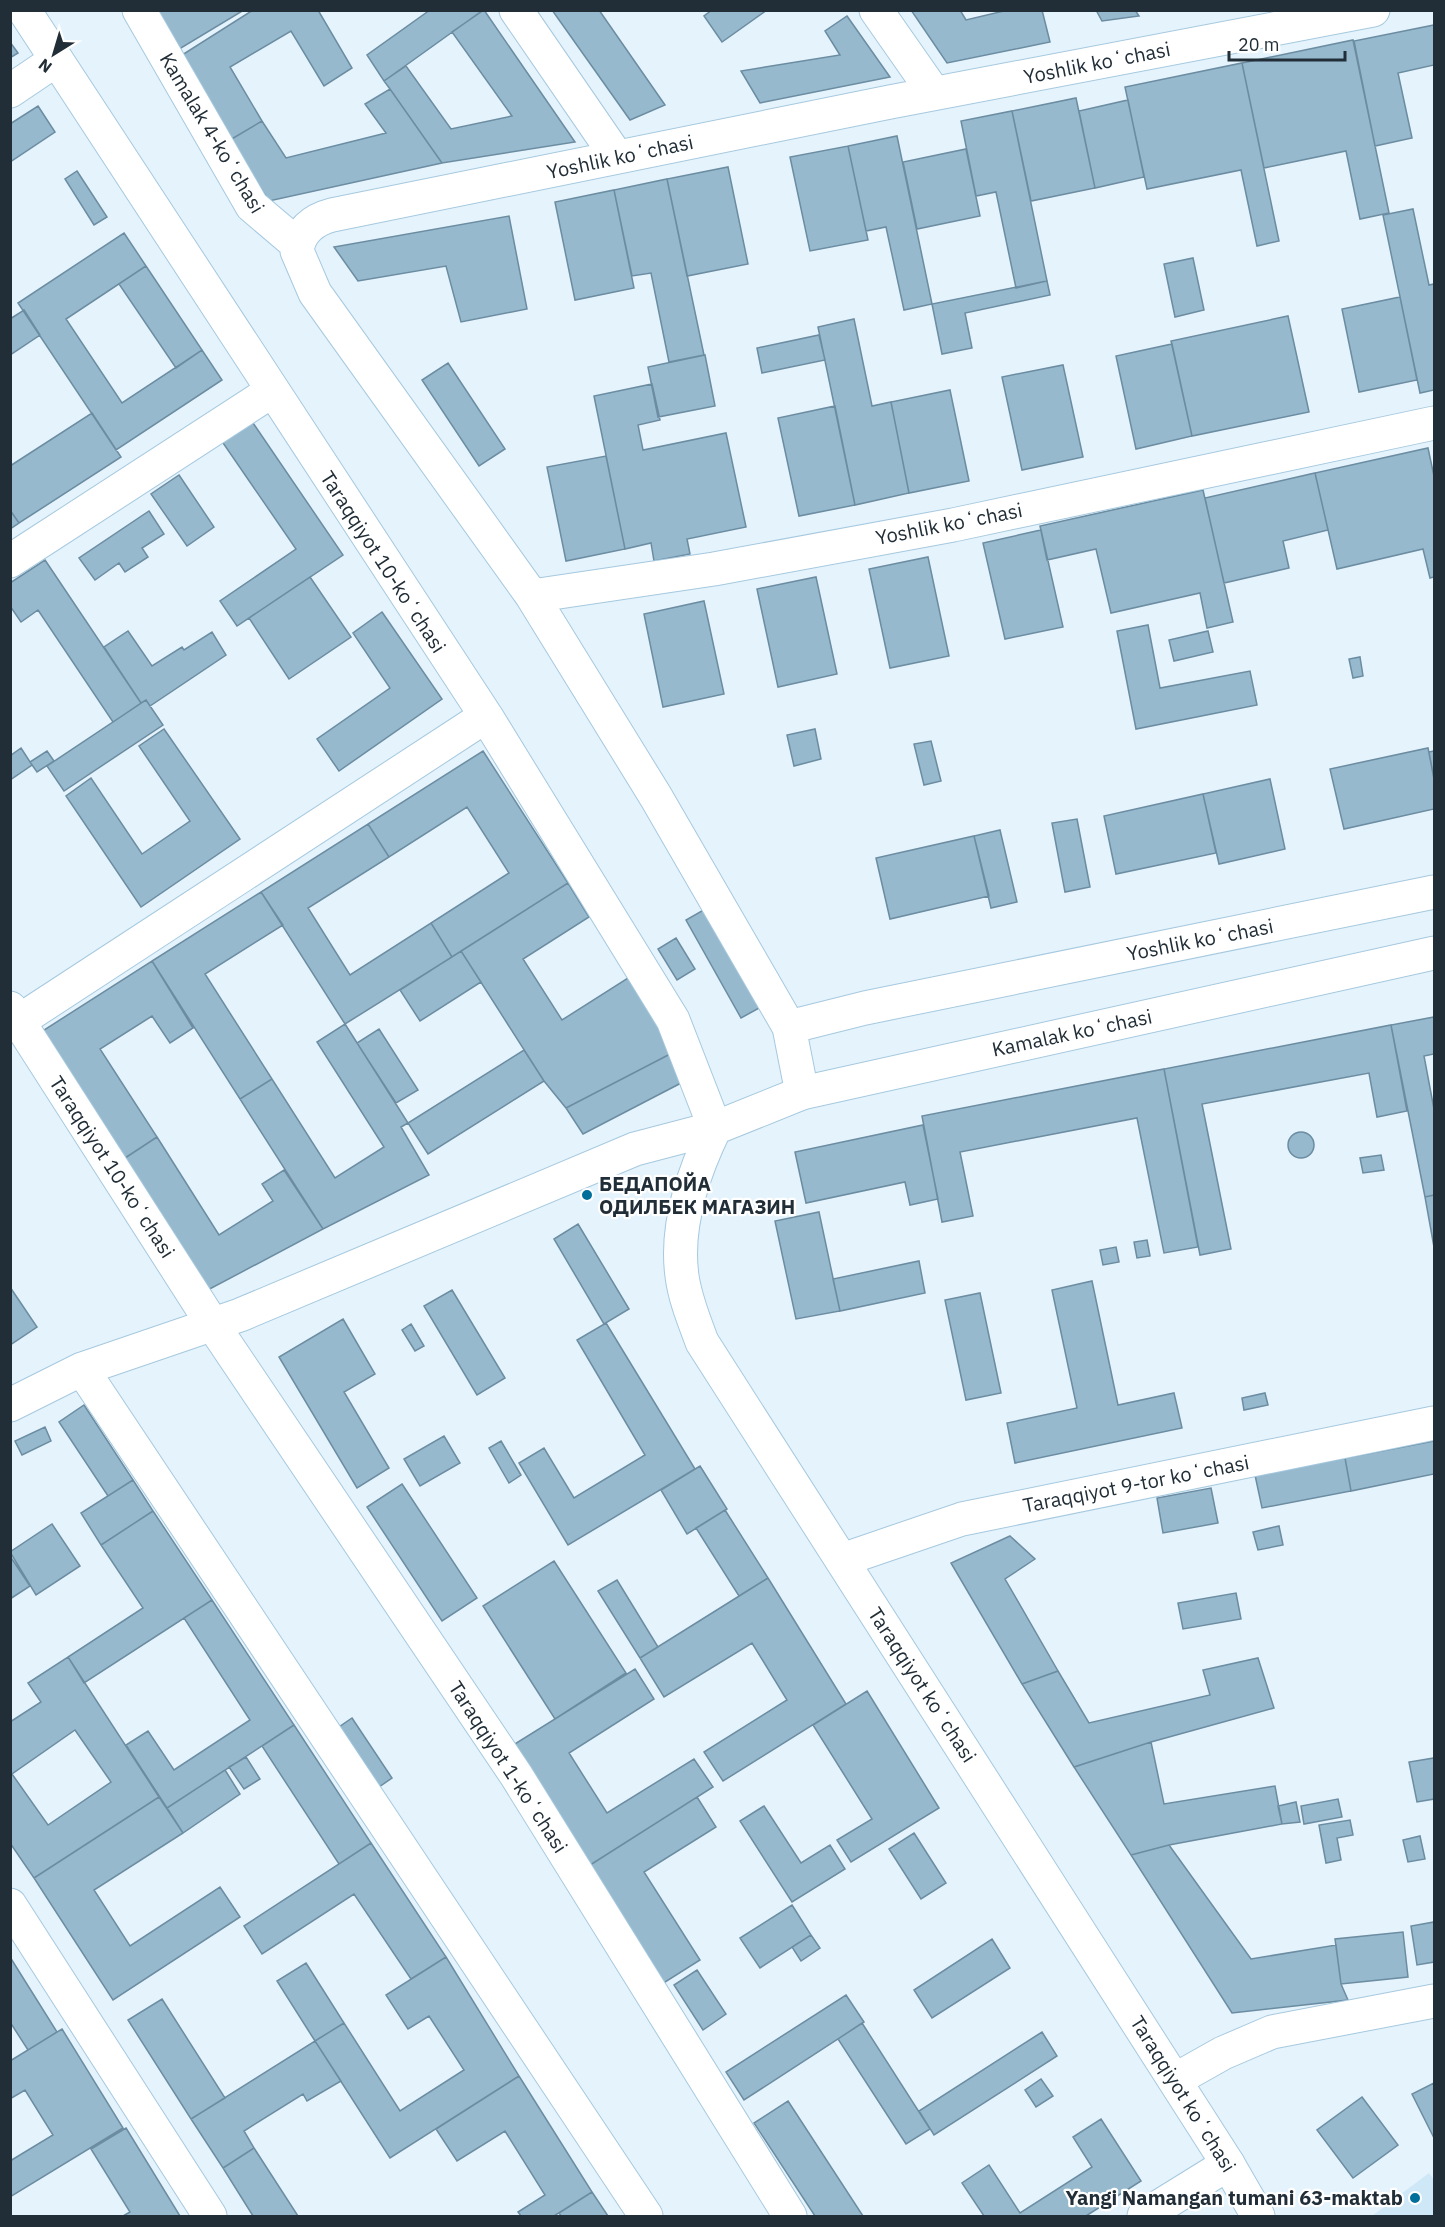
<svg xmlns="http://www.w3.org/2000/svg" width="1445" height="2227" viewBox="0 0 1445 2227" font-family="'IBM Plex Sans',sans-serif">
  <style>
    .built { fill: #cee8f8 }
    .building { fill: #96b9ce; stroke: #6b8ca1; stroke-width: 1.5; fill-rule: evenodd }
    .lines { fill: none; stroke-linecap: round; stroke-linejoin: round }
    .minor-casing { stroke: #a6c9df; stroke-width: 35 }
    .tertiary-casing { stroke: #a6c9df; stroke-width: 35 }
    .minor { stroke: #fff; stroke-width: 33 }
    .tertiary { stroke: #fff; stroke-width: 33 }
    .poi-dot { fill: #026e9a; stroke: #fff; stroke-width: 2 }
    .labels { text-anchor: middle; stroke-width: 4.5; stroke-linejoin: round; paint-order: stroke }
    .street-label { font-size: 20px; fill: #212e37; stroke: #fff }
    .poi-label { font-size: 20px; font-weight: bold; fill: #212e37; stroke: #fff; text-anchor: start }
  </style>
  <rect width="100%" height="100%" fill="#e4f3fc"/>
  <path class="built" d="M1429,2173L1434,2180V2216H1372Z"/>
  <path class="building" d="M151,10H244L176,51Z
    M253,10H318L352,68L324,86L291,31L230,67L262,121L230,140L182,55Z
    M430,10H483L384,81L367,55Z
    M484,10L575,142L442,163L390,89L384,81L406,66L451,129L512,116L452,32Z
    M552,10H599L665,105L630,120Z
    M712,10H767L722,42L704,16Z
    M911,10H960L966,20L1008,10H1042L1050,42L947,63Z
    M1096,10H1135L1139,16L1102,21Z
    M847,16L890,77L760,103L741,71L840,55L825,31Z
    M1434,25V65L1398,73L1412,138L1375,146L1354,41Z
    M1353,40L1389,213L1360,219L1346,151L1264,168L1242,63Z
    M10,42L18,53L10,58Z
    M1242,63L1279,241L1257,246L1241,170L1147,189L1125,87Z
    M390,89L442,163L269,201L230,140L262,121L286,158L386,133L365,104Z
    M1076,98L1095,188L1031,201L1012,111Z
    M1128,100L1144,177L1095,188L1079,111Z
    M38,106L55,132L10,162V124Z
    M1012,111L1047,281L1016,288L996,192L976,196L961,121Z
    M897,136L932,304L904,310L886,227L866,231L848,146Z
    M848,146L868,240L810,251L790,157Z
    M966,149L980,216L917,229L903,162Z
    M728,167L748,264L687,276L667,179Z
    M77,171L107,217L94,225L65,179Z
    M667,179L704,355L669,362L651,273L632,276L614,190Z
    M614,190L634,288L575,300L555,202Z
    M1413,209L1429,285L1434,284V390L1420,393L1383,215Z
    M509,216L527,309L461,322L446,266L358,281L334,247Z
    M124,233L146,266L66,319L122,403L202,350L222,380L116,450L18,303Z
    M1193,258L1204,310L1175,317L1164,264Z
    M146,266L202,350L176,368L119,284Z
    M1047,281L1050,295L965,313L972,348L942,354L932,304Z
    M1400,297L1417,380L1359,392L1342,309Z
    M24,310L40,335L10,355V319Z
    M1288,316L1309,412L1192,436L1171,341Z
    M854,319L872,406L891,402L909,493L855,505L818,327Z
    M819,335L825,360L762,373L757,348Z
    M1172,344L1192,436L1136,449L1116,356Z
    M705,355L715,406L658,417L648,367Z
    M448,363L505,449L479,466L422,380Z
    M1063,365L1083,457L1022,470L1002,377Z
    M652,384L660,420L638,425L643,450L726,433L746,527L687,539L690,554L654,561L651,543L625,549L594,396Z
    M950,390L969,481L909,493L891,402Z
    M835,406L855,505L799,516L778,418Z
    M92,413L121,457L19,523L10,510V466Z
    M251,420L343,555L237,626L220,601L296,549L221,440Z
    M1428,448L1434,476V577L1430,578L1423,549L1337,569L1315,473Z
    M606,456L625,549L566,561L547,467Z
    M1315,473L1328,530L1283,541L1289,568L1224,583L1205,498Z
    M179,475L214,527L187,546L151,494Z
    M1203,490L1233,622L1207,628L1200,593L1111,613L1096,549L1047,560L1040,526Z
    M10,510L19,523L10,529Z
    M149,511L164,534L142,548L148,557L125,572L119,563L95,580L79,558Z
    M1041,530L1063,627L1005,639L983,543Z
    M928,557L949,656L890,668L869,569Z
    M45,560L141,703L113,722L38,610L21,622L10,606V583Z
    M310,577L351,637L289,679L249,618Z
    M816,577L837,674L778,687L757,589Z
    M704,601L724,694L663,707L644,614Z
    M382,612L442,699L339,771L317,739L390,688L353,633Z
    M1148,625L1160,688L1250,671L1257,705L1136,729L1117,631Z
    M128,631L152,666L182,647L184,650L212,632L226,655L150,706L146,700L141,703L104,647Z
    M1208,631L1213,652L1174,661L1169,640Z
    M1360,657L1363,676L1353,678L1349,659Z
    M146,700L163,725L64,791L47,766Z
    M164,729L240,839L141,907L66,796L91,778L142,854L190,821L139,746Z
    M815,729L821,759L794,766L787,735Z
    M931,741L941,781L924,785L914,744Z
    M21,748L32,765L10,780V756Z
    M1428,748L1434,779V809L1344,829L1330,769Z
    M47,751L54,761L37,772L30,762Z
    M483,751L568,883L452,957L431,923L509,873L467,807L389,857L368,824Z
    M1434,751V779L1429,752Z
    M1270,779L1285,849L1219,864L1203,794Z
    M1203,794L1216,853L1116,874L1104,816Z
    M1077,819L1090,887L1065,892L1052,823Z
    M368,824L389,857L308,908L350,975L431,923L452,957L345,1024L261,892Z
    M1000,830L1017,902L991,908L974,836Z
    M974,836L989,896L890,919L876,858Z
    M568,883L589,917L523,959L562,1020L628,978L674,1052L566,1108L544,1081L461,951Z
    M261,892L283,925L205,974L272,1079L240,1099L152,961Z
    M707,908L761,1007L741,1018L686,920Z
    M676,938L695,969L677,980L658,949Z
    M461,951L481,982L420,1021L400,990Z
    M152,961L193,1028L170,1043L152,1016L100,1049L157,1137L122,1160L41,1032Z
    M1434,1017V1054L1424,1056L1434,1109V1195L1425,1197L1391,1025Z
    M345,1024L408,1123L401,1127L429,1175L323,1229L240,1099L272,1079L335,1178L384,1147L317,1042Z
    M1391,1025L1407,1111L1377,1117L1369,1073L1202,1104L1231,1249L1200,1255L1164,1069Z
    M379,1029L418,1090L396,1103L357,1043Z
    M524,1050L544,1081L428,1154L408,1123Z
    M674,1052L683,1082L583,1134L566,1108Z
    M1164,1069L1198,1247L1164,1253L1137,1118L960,1152L973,1216L942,1222L922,1116Z
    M923,1125L938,1199L910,1205L905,1182L806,1203L795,1152Z
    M1288 1145a13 13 0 1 1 26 0a13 13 0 1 1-26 0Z
    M157,1137L219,1235L273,1201L262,1184L284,1170L323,1229L204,1292L122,1160Z
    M1381,1155L1384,1170L1363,1173L1360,1158Z
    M1434,1195V1247L1425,1197Z
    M819,1212L840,1311L796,1319L775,1221Z
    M578,1224L629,1309L604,1324L554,1239Z
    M1147,1240L1150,1256L1137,1258L1134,1242Z
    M1116,1247L1119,1262L1103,1265L1100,1250Z
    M919,1261L925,1293L840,1311L833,1279Z
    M1092,1281L1118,1405L1174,1393L1182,1428L1015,1463L1007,1423L1077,1408L1052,1290Z
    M10,1287L37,1327L10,1345Z
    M452,1290L505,1378L477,1395L424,1306Z
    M980,1293L1001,1393L966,1400L945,1300Z
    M343,1319L375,1374L344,1392L389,1468L357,1488L279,1357Z
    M606,1323L695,1469L568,1545L519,1463L544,1448L574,1498L645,1455L577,1340Z
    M411,1324L424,1346L415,1351L402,1330Z
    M1265,1393L1268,1405L1244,1410L1242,1398Z
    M84,1405L133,1480L108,1496L59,1422Z
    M45,1427L51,1441L22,1455L15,1441Z
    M444,1436L460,1463L420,1486L404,1459Z
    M501,1441L521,1475L509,1483L489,1448Z
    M1434,1441V1474L1351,1491L1345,1458Z
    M1345,1458L1351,1491L1262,1508L1255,1475Z
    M700,1466L727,1509L687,1534L661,1490Z
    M133,1480L153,1511L101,1545L81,1513Z
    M402,1484L477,1598L442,1621L367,1507Z
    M1211,1488L1218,1523L1163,1533L1157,1498Z
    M725,1510L768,1578L739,1596L696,1528Z
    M153,1511L212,1600L84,1683L68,1657L143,1608L101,1545Z
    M52,1524L80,1566L36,1595L10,1552Z
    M1279,1526L1283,1545L1258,1550L1253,1532Z
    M1010,1536L1035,1559L1005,1579L1058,1671L1022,1684L951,1563Z
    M10,1556L30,1586L10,1599Z
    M554,1561L626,1673L555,1719L483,1606Z
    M768,1578L846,1704L723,1781L704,1752L787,1700L752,1643L664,1697L640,1658Z
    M617,1580L658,1647L640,1658L598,1591Z
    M1236,1593L1241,1619L1183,1629L1178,1603Z
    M212,1600L294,1725L167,1808L126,1745L148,1731L174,1770L250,1720L184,1618Z
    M68,1657L159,1797L34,1878L10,1843V1722L41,1702L28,1683ZM75,1730L111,1782L48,1825L12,1774Z
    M1258,1658L1274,1708L1151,1742L1074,1767L1022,1684L1058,1671L1089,1723L1210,1695L1203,1670Z
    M635,1669L654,1699L569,1753L607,1813L694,1759L713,1787L587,1867L510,1747Z
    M867,1691L939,1808L851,1862L837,1840L872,1819L813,1725Z
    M352,1718L392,1778L379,1787L339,1727Z
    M294,1725L371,1843L339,1864L262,1746Z
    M1151,1742L1164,1804L1275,1786L1282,1824L1169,1845L1131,1855L1074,1767Z
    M246,1757L260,1779L244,1789L229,1767Z
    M1434,1758V1799L1417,1802L1409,1762Z
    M225,1770L240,1794L183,1833L167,1808Z
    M159,1797L183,1833L94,1890L130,1946L220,1887L240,1917L113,2000L34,1878Z
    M697,1797L716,1827L644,1872L700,1960L662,1984L587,1867Z
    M1338,1799L1342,1817L1304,1824L1301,1806Z
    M1296,1802L1300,1822L1282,1824L1278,1806Z
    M764,1806L801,1863L830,1845L845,1869L792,1902L740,1821Z
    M1350,1820L1353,1835L1337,1838L1341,1860L1326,1863L1319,1825Z
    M914,1833L946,1883L921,1899L889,1849Z
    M1420,1836L1425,1859L1408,1862L1403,1840Z
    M371,1843L446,1957L411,1979L354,1894L262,1954L244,1926Z
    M1169,1845L1251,1959L1336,1945L1341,1984L1348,2000L1232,2013L1131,1855Z
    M792,1905L811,1935L760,1968L740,1938Z
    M1434,1922V1962L1417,1965L1411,1926Z
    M1403,1932L1408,1977L1341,1984L1335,1939Z
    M811,1935L820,1948L801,1961L792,1947Z
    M992,1939L1010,1968L932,2018L914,1990Z
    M10,1957L57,2032L28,2050L10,2022Z
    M446,1957L519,2076L390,2158L315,2041L344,2023L400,2111L464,2070L429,2016L408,2029L386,1995Z
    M306,1963L344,2023L315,2041L277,1981Z
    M697,1970L726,2014L703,2030L674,1985Z
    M846,1995L864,2022L744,2100L726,2072Z
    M162,1999L225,2098L191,2119L128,2020Z
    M862,2023L930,2129L906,2144L838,2039Z
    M62,2029L123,2128L10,2197V2161L53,2135L25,2090L10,2099V2061Z
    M1042,2032L1057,2056L934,2135L919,2111Z
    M315,2041L341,2081L307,2101L303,2094L244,2131L254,2148L223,2168L191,2119Z
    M519,2076L592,2192L554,2216H521L518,2212L545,2195L505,2131L457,2161L436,2129Z
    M1041,2079L1053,2096L1036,2107L1025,2090Z
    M1434,2083V2138L1412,2094Z
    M1362,2097L1398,2145L1353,2178L1317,2130Z
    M788,2101L863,2216H815L754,2123Z
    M1101,2119L1141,2181L1086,2216H984L962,2183L989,2165L1020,2213L1092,2167L1073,2137Z
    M126,2128L180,2216H123L130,2212L91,2149Z
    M254,2148L298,2216H253L223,2168Z
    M592,2192L608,2216H561L559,2213Z"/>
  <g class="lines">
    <defs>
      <path id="minor" d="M139,10L252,206L298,245
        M516,10L617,157
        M876,10L934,93
        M10,91L56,60
        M10,561L272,391
        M532,596L714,569L953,525L1434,423
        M10,1008L213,1325L516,1775L790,2216
        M19,1021L486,716
        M789,1027L865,1008L1434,892
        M802,1093L789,1027L656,797L532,596L315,293L297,251C299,231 313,220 332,215L890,102L1373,10
        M82,1369L646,2216
        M10,1405L82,1369L240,1315L635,1149L715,1128L673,1020L486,716L24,10
        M842,1560L962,1519L1434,1423
        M10,1905L210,2216
        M1175,2080L1223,2053L1272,2032L1434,2001
        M1144,2216L1228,2164"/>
      <path id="tertiary" d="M1258,2216L1228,2164L702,1342C694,1320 685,1299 682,1276C675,1225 693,1173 715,1128L802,1093L1434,953"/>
    </defs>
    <use href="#minor" class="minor-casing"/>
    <use href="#tertiary" class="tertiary-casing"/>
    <use href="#minor" class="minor"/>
    <use href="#tertiary" class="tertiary"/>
  </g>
  <g class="poi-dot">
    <circle cx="587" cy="1195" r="6"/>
    <circle cx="1415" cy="2198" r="6"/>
  </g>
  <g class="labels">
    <g class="street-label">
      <text transform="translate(1097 63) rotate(-11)" y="7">Yoshlik koʻchasi</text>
      <text transform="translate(212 133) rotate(59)" y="7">Kamalak 4-koʻchasi</text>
      <text transform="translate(620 157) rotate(-12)" y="7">Yoshlik koʻchasi</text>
      <text transform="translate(949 524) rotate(-11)" y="7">Yoshlik koʻchasi</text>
      <text transform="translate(383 562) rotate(57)" y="7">Taraqqiyot 10-koʻchasi</text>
      <text transform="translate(1200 940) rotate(-11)" y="7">Yoshlik koʻchasi</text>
      <text transform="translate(1072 1033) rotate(-12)" y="7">Kamalak koʻchasi</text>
      <text transform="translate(112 1167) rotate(57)" y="7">Taraqqiyot 10-koʻchasi</text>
      <text transform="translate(1136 1484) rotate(-11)" y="7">Taraqqiyot 9-tor koʻchasi</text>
      <text transform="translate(922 1685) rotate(57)" y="7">Taraqqiyot koʻchasi</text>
      <text transform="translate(508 1767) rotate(57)" y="7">Taraqqiyot 1-koʻchasi</text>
      <text transform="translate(1183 2094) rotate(58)" y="7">Taraqqiyot koʻchasi</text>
    </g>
    <g class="poi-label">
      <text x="599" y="1191">БЕДАПОЙА<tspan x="599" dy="23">ОДИЛБЕК МАГАЗИН</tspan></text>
      <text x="1403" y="2205" text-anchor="end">Yangi Namangan tumani 63-maktab</text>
    </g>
  </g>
  <rect width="1445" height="2227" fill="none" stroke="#212e37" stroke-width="24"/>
  <g transform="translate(54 54) rotate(217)" stroke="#ffffff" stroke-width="4.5" paint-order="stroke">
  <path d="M0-4.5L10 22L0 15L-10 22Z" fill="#212e37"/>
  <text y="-9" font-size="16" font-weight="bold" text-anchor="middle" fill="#212e37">N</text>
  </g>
  <path d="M1229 51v9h116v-9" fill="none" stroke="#212e37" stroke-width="3"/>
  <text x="1238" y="51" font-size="18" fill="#212e37" stroke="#ffffff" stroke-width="4.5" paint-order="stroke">20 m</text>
</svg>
